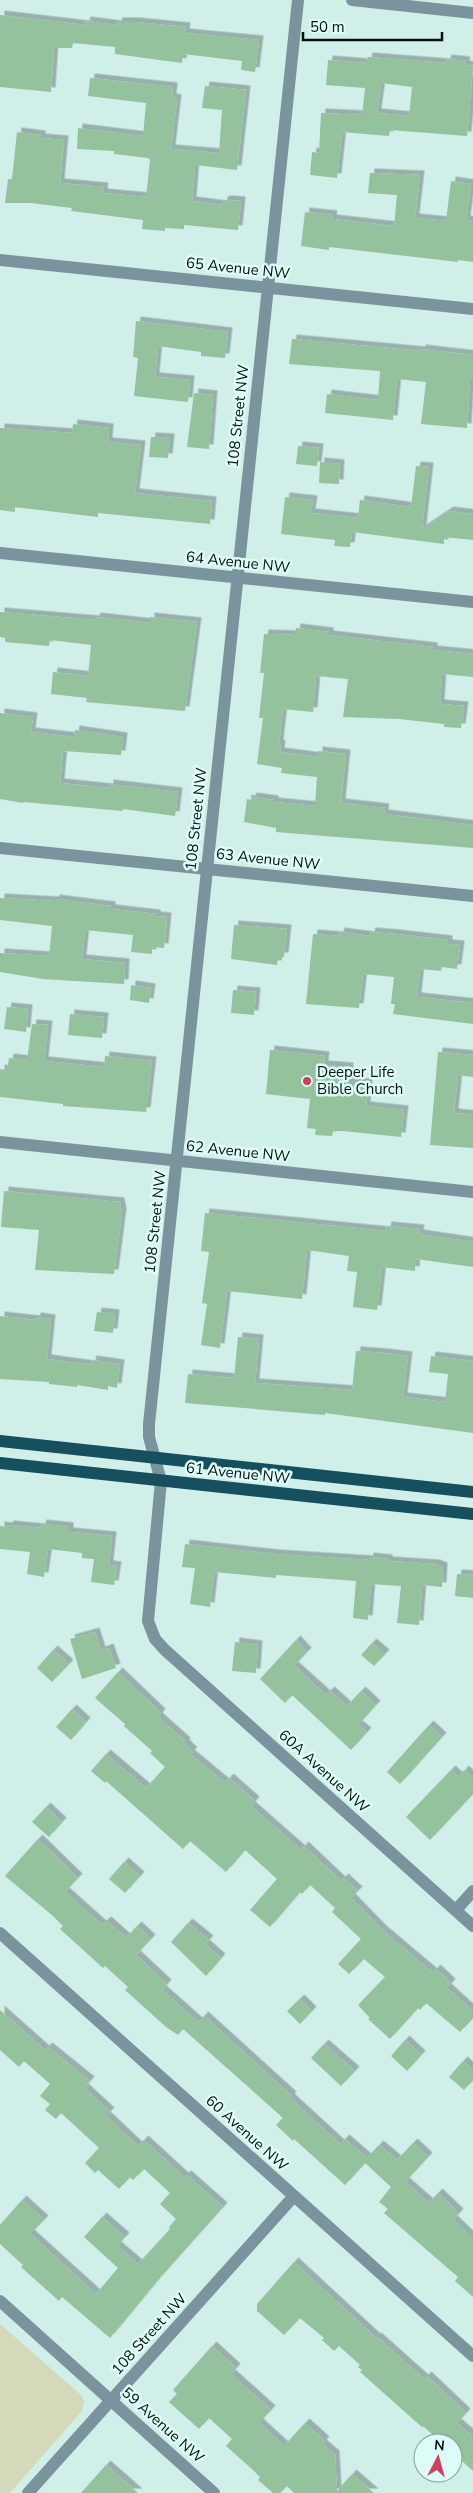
<svg xmlns="http://www.w3.org/2000/svg" width="473" height="2493" viewBox="0 0 473 2493" font-family="'Nunito Sans',sans-serif">
  <style>
    .green { fill: #d4dab9 }
    .building { fill: #93c29c; fill-rule: evenodd; filter: url(#shadow) }
    .lines { fill: none; stroke-linecap: round; stroke-linejoin: round }
    .minor { stroke: #79949c; stroke-width: 12 }
    .major { stroke: #16505e; stroke-width: 12 }
    .poi-dot { fill: #cf3f5c; stroke: #defcf7; stroke-width: 2 }
    .labels { text-anchor: middle; stroke-width: 5; stroke-linejoin: round; paint-order: stroke }
    .street-label { font-size: 15px; fill: #06100f; stroke: #defcf7 }
    .poi-label { font-size: 15px; fill: #06100f; stroke: #defcf7; text-anchor: start }
  </style>
  <defs>
    <filter id="shadow"><feDropShadow dx="4.5" dy="-4.5" stdDeviation="0" flood-color="#0004"/></filter>
  </defs>
  <rect width="100%" height="100%" fill="#d0efe9"/>
  <path class="green" d="M0,2324L81,2395L84,2401L82,2411L10,2493H0Z"/>
  <path class="building" d="M0,15L85,25L86,21L117,25L118,22H135L186,27L185,33L259,40L255,72L241,70L242,61L183,54L182,63L115,54V47L73,43L72,48H54L51,92L0,87Z
    M368,57L446,63L447,59L466,61L465,65L473,66L467,136L390,130L389,136L342,132L337,178L310,175L312,152L319,153L321,113L362,115L365,88L326,85L328,60L367,63ZM381,83L412,87L409,116L377,113Z
    M90,78L173,87L172,98L177,99L171,149L219,153L222,110L202,108L205,86L246,90L237,170L195,165L192,201L223,205V201L227,200L241,201L238,230L184,225V229L165,228V231L142,229L143,220L71,211L72,208L31,203H5L8,179H12L17,132L41,135V138L64,140L60,183L104,187L103,193L146,197L150,160L148,158L114,154V151L77,149L78,128L143,136L146,103L88,96Z
    M370,173L420,175L415,218L446,221L451,181L471,184L466,220L473,221V262L458,260V262L329,247V250L301,246L305,212L333,215L332,219L394,226L397,195L368,193Z
    M136,321L228,332L225,358L201,356V352L158,346L155,377L190,380L188,402L134,396L138,358L133,357Z
    M292,339L421,351V349L473,355V379L470,378L467,428L421,424L426,382L397,379L393,420L325,413L327,394L378,400L380,371L289,364Z
    M194,393L213,395L209,449L187,447Z
    M73,424L109,428L108,442L141,445L135,493L212,501L210,524L98,513V517L15,507V512L0,510V428L72,433Z
    M151,437L170,438L168,458L149,457Z
    M298,446L319,448L317,466L296,464Z
    M320,462L340,464L339,484L319,483Z
    M416,466L429,467L422,529L449,511L473,514V540L444,537V544L352,532L350,547L334,546L335,540L281,534L285,497L313,500L311,513L358,518L360,500L411,507Z
    M0,612L95,620L96,617L150,623V617L197,622L185,711L86,702L87,698L51,694L53,672L88,676L91,645L50,640L49,646L5,642V638L0,637Z
    M296,628L329,632V635L433,647V650L473,654V677L442,674L440,704L464,706L461,728L444,727V724L399,719L343,717L348,679L316,676L313,712L283,709L279,744L281,745L280,752L318,757V751L346,754L341,803L385,808L384,814L473,825V848L276,832V828L244,822L247,799L251,800L252,797L274,800V802L315,806L317,777L281,773L282,768L257,764L263,718H259L264,673H260L264,634L295,635Z
    M0,713L33,717L31,732L74,737L75,730L123,737L121,755L63,751L60,783L109,788V784L178,792L175,816L123,809V811L23,802V803L0,799Z
    M0,898L55,901V899L111,906V909L156,914V916L167,917L164,948L152,947V954L131,952L133,935L85,930L82,959L125,963L124,984L43,979L0,972V953L49,956L52,926L0,920Z
    M234,925L287,929L284,957H278L277,965L231,959Z
    M340,932L370,936L371,932L396,934L448,940V944L460,945L457,969L442,967L441,971L420,969L417,997L473,1003V1024L393,1014L395,1004H391L394,977L363,974L359,1008L306,1004L313,934L339,936Z
    M131,985L151,988L149,1003L130,1000Z
    M233,990L256,992L254,1015L231,1013Z
    M7,1007L28,1009L26,1032L4,1029Z
    M70,1014L104,1017L102,1038L68,1035Z
    M32,1024L48,1025L44,1061L104,1067L105,1056L152,1061L146,1112L63,1106V1104L0,1097V1069L7,1070L9,1058L27,1060Z
    M270,1050L325,1056L324,1065L349,1067L348,1082L368,1083L366,1106L404,1110L401,1137L343,1131H333L332,1136L315,1135L316,1129L307,1128L310,1099L266,1094Z
    M438,1052L473,1055V1077L458,1075L454,1113L473,1115V1148L430,1145Z
    M4,1191L120,1202L122,1213L114,1274L35,1270L39,1230L1,1227Z
    M205,1213L386,1231L387,1226L420,1229L419,1234L473,1242V1267L416,1259L415,1271L382,1267L377,1310L353,1307L357,1272L347,1271L349,1256L307,1250L302,1299L227,1291L220,1348L201,1345L207,1304L202,1303L209,1252L201,1251Z
    M97,1312L115,1314L113,1333L94,1331Z
    M0,1316L36,1320V1317L51,1319L47,1359L91,1365L92,1360L120,1364L117,1388L108,1386V1390L77,1385V1387L49,1384V1382L0,1379Z
    M238,1337L259,1339L255,1383L352,1390L356,1351L384,1353L408,1356L403,1397L445,1402L448,1374L429,1372L431,1356L473,1361V1433L325,1413V1415L185,1403L188,1374L234,1378Z
    M42,1524L69,1527V1532L112,1536L109,1565L117,1566L114,1585L91,1582L94,1559L82,1558V1553L48,1549L44,1577L27,1574L30,1552L0,1549V1526L8,1527L9,1525L41,1528Z
    M185,1544L275,1554L369,1560V1557L388,1559V1561L435,1564L443,1567L442,1587L422,1585L419,1625L397,1623L401,1586L371,1584L368,1620L353,1618L356,1581L276,1575V1578L214,1572L210,1607L190,1604L195,1568L182,1567Z
    M457,1574L473,1575V1598L455,1596Z
    M95,1632L101,1651L109,1648L116,1668L82,1679L70,1639Z
    M296,1640L307,1652L294,1666L326,1695L330,1691L347,1706L361,1691L376,1705L358,1725L367,1732L351,1750L292,1695L285,1703L260,1679Z
    M235,1642L258,1645L256,1673L232,1671Z
    M372,1643L385,1654L374,1666L361,1655Z
    M53,1650L69,1664L52,1682L37,1668Z
    M118,1672L161,1713L158,1717L186,1742L185,1744L193,1752L190,1754L225,1783L229,1778L255,1801L251,1806L301,1850L304,1846L341,1881L344,1878L358,1891L351,1898L382,1930L433,1973L436,1969L451,1983L447,1988L473,2012V2018L460,2032L426,2003L420,2010L418,2008L390,2039L368,2019L370,2018L358,2005L385,1977L364,1959L349,1974L338,1964L361,1939L332,1912L335,1908L310,1885L302,1894L300,1892L270,1927L250,1910L277,1879L245,1850L226,1872L190,1841L183,1849L106,1781L105,1783L91,1771L106,1754L146,1788L165,1767L150,1753L152,1751L124,1726L125,1724L95,1698Z
    M72,1709L86,1722L71,1740L56,1727Z
    M429,1725L442,1737L400,1784L387,1772Z
    M451,1770L459,1777L464,1770L473,1778V1794L430,1840L406,1817Z
    M46,1807L62,1822L49,1837L32,1822Z
    M38,1839L78,1878L65,1892L102,1925L107,1921L126,1938L137,1926L151,1939L136,1955L167,1984L162,1990L198,2022L204,2016L292,2096L290,2098L340,2144L345,2139L367,2158L379,2145L397,2160L413,2143L428,2157L405,2182L429,2203L438,2193L459,2213L453,2220L473,2239V2297L455,2281L458,2277L384,2213L388,2209L379,2202L391,2187L365,2163L345,2185L294,2139L293,2141L276,2125L283,2118L245,2084L183,2029L178,2035L166,2027L125,1990L128,1987L105,1966L103,1968L60,1929L63,1926L53,1916L5,1876Z
    M124,1862L140,1876L125,1893L109,1879Z
    M188,1923L209,1940L205,1944L221,1958L206,1976L171,1942Z
    M300,1999L312,2011L300,2024L287,2011Z
    M0,2010L45,2050L48,2047L90,2081L84,2088L110,2112L106,2116L138,2146L144,2140L184,2177L187,2175L223,2207L157,2281L110,2338L62,2297L59,2301L21,2267L23,2265L0,2244V2225L22,2200L44,2220L30,2234L96,2294L118,2268L84,2237L102,2217L125,2237L117,2246L138,2264L170,2229L169,2227L176,2219L160,2204L170,2193L144,2169L133,2180L130,2177L119,2189L98,2170L95,2173L85,2163L99,2148L61,2113L56,2119L45,2110L50,2104L40,2096L50,2084L24,2061L19,2067L0,2050Z
    M405,2040L421,2055L407,2071L391,2056Z
    M324,2044L355,2071L341,2086L311,2058Z
    M463,2061L473,2070V2080L464,2090L449,2077Z
    M294,2262L376,2338L377,2337L424,2379L427,2376L466,2413L457,2423L473,2437V2471L453,2453V2443H442L423,2426V2428L360,2372L362,2370L358,2367L360,2365L339,2346L334,2351L322,2340L324,2338L300,2318L284,2335L257,2311V2304Z
    M212,2346L236,2368L231,2374L271,2410L259,2423L284,2446L305,2423L325,2441L322,2444L335,2455L337,2491L352,2474L374,2493H294L287,2486L280,2493H273L258,2480L260,2477L253,2470L226,2446L232,2439L209,2418L199,2429L169,2402L177,2394L173,2390Z
    M106,2465L138,2493H81Z"/>
  <g class="lines">
    <path class="minor" d="M298,0L149,1424V1437L161,1481L148,1621L155,1639L165,1650L473,1926
      M352,0L473,13
      M0,260L473,309
      M0,553L473,602
      M0,848L473,896
      M0,1142L473,1192
      M456,1910L473,1891
      M0,1933L473,2356
      M0,2301L214,2493
      M28,2493L294,2196"/>
    <path class="major" d="M0,1441L473,1492
      M0,1463L473,1514"/>
  </g>
  <circle class="poi-dot" cx="307" cy="1081" r="5"/>
  <g class="labels">
    <g class="street-label">
      <text transform="translate(238 268) rotate(6)" y="5">65 Avenue NW</text>
      <text transform="translate(238 416) rotate(-84)" y="5">108 Street NW</text>
      <text transform="translate(238 562) rotate(6)" y="5">64 Avenue NW</text>
      <text transform="translate(196 819) rotate(-84)" y="5">108 Street NW</text>
      <text transform="translate(268 859) rotate(6)" y="5">63 Avenue NW</text>
      <text transform="translate(238 1151) rotate(6)" y="5">62 Avenue NW</text>
      <text transform="translate(155 1222) rotate(-84)" y="5">108 Street NW</text>
      <text transform="translate(238 1473) rotate(6)" y="5">61 Avenue NW</text>
      <text transform="translate(324 1771) rotate(42)" y="5">60A Avenue NW</text>
      <text transform="translate(247 2133) rotate(42)" y="5">60 Avenue NW</text>
      <text transform="translate(149 2334) rotate(-48)" y="5">108 Street NW</text>
      <text transform="translate(163 2425) rotate(42)" y="5">59 Avenue NW</text>
    </g>
    <g class="poi-label">
      <text x="317" y="1077">Deeper Life<tspan x="317" dy="17">Bible Church</tspan></text>
    </g>
  </g>
  <g transform="translate(438 2458) rotate(6)"><circle r="24" fill="#defcf7" stroke="#889e9a"/>
  <path d="M0-4L9 19L0 12L-9 19Z" fill="#cf3f5c"/>
  <text y="-8" font-size="14" font-weight="bold" text-anchor="middle" fill="#06100f">N</text>
  </g>
  <path d="M303 32v8h139v-8" fill="none" stroke="#06100f" stroke-width="2.5"/>
  <text x="310" y="32" font-size="15" fill="#06100f" stroke="#defcf7" stroke-width="4" paint-order="stroke">50 m</text>
</svg>
